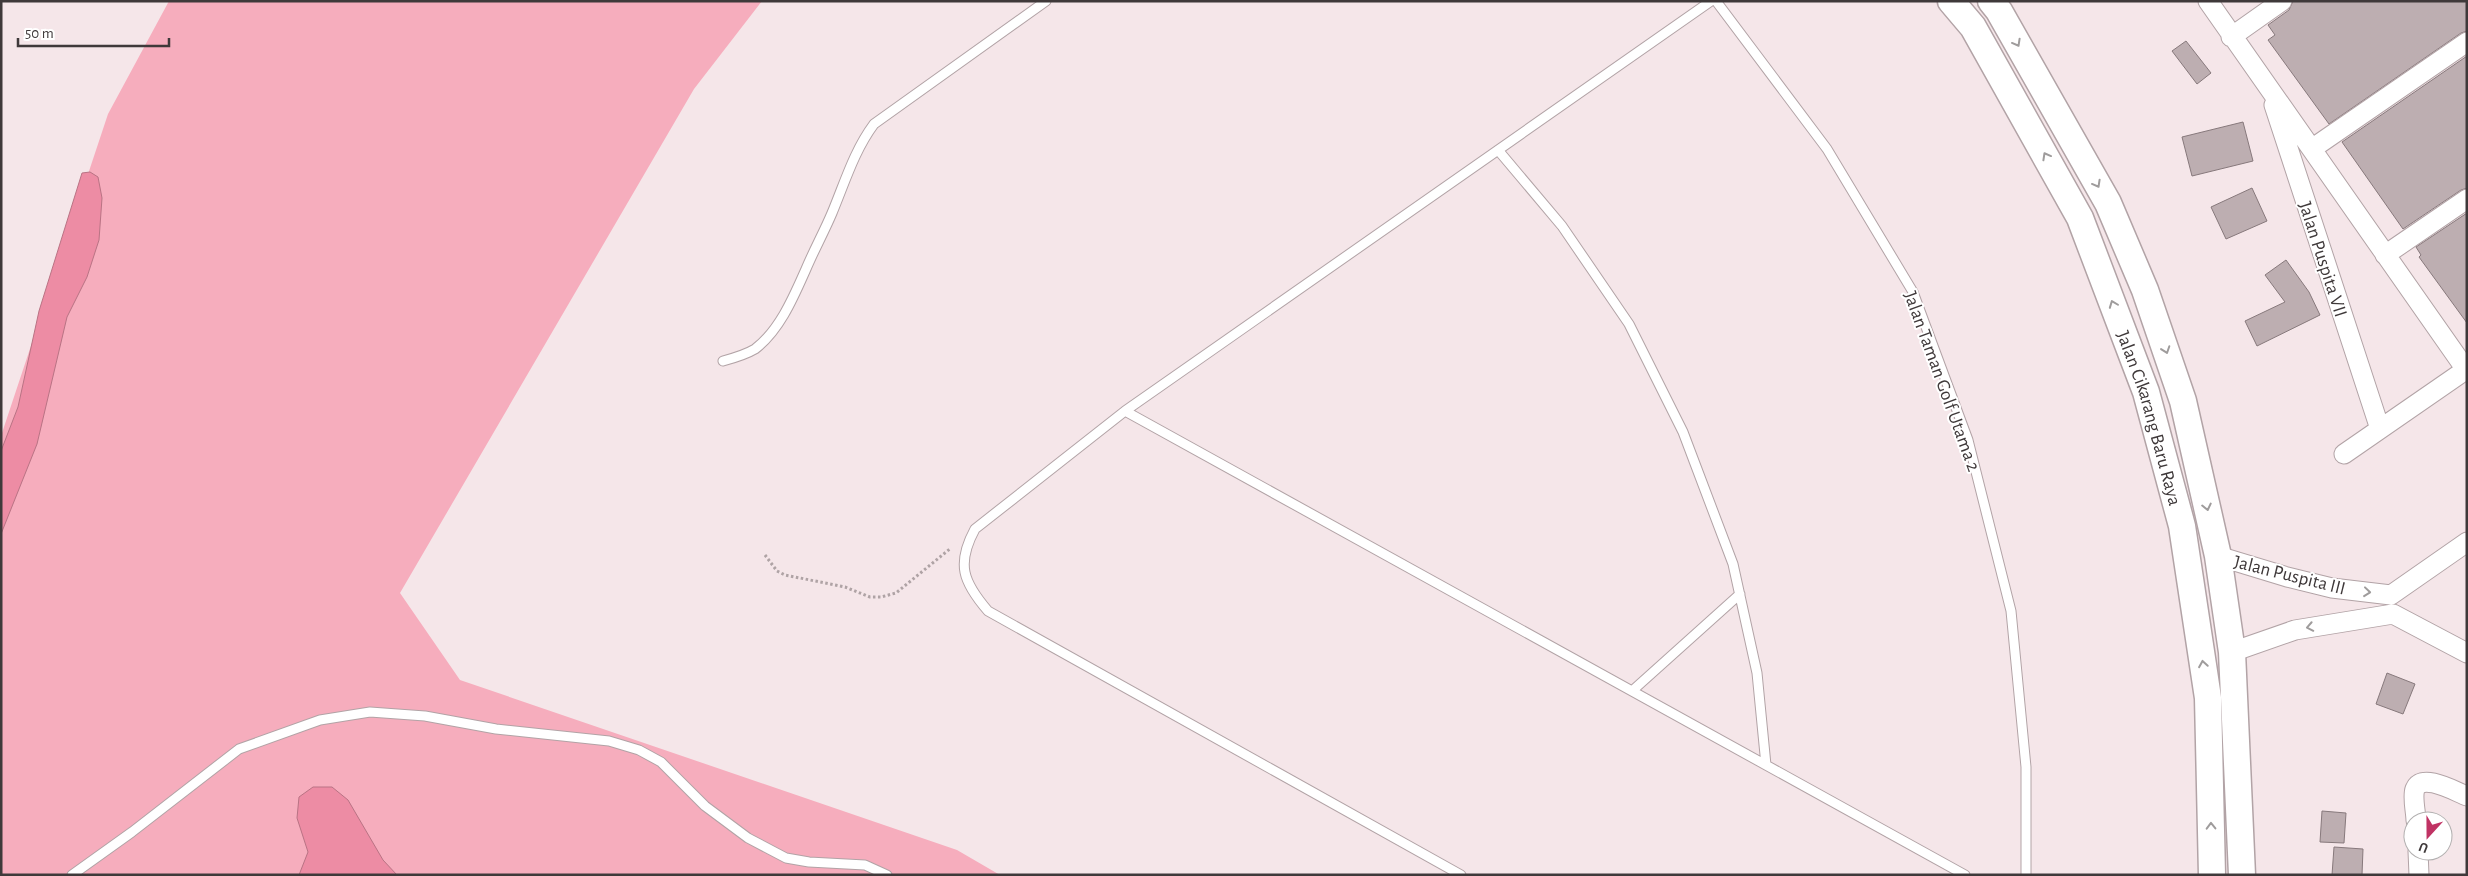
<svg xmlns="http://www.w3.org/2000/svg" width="2468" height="876" viewBox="0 0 2468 876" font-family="'Alegreya Sans',sans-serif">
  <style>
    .green { fill: #f6adbd }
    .water { fill: #ed8ca4; stroke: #b97384 }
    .building { fill: #bdaeb1; stroke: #87797c }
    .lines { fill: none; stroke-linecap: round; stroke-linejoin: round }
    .lane-casing { stroke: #b2a3a6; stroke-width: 11 }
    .street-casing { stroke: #b2a3a6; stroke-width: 21 }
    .secondary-casing { stroke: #b2a3a6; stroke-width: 29 }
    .path { stroke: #afa3a5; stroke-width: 3; stroke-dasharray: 2.5 2.5; stroke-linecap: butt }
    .lane { stroke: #fff; stroke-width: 9 }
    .street { stroke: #fff; stroke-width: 19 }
    .secondary { stroke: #fff; stroke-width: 26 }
    .oneway { stroke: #9f9c9c }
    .labels { text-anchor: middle; stroke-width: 4; stroke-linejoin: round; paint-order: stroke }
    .street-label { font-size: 19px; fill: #3f393a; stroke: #fff }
  </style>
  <rect width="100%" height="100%" fill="#f5e6e9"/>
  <path class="green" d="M169,1H762L694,89L400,593L460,680L957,850L1000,875H1V436L108,114Z"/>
  <path class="water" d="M90,172L98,177L102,198L99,240L87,277L67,317L37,444L1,534V451L18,407L39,311L82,173Z
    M313,787H332L348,800L383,860L397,875H299L308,852L297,818L299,797Z"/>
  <path class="building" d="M2293,1H2467V31L2461,33L2329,124L2268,40L2275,35L2268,25L2289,10Z
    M2186,41L2211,73L2197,84L2172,51Z
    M2467,56V188L2461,190L2403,229L2342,142Z
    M2243,122L2253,161L2192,176L2182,137Z
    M2252,188L2267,221L2226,239L2211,207Z
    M2467,213V323L2419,257L2421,255L2416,247Z
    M2286,260L2309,292L2320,315L2257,346L2245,321L2285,302L2265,275Z
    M2387,673L2415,684L2403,714L2376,704Z
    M2322,811L2346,813L2344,843L2320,842Z
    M2334,847L2363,849L2362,875H2332Z"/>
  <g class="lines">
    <defs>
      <path id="lane" d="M1716,1L1827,149L1913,292L1968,440L2011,611L2026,767V875
        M1498,150L1562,226L1629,324L1683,432L1733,564L1757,673L1766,765
        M723,361C734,358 745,355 755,349C780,330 794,296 806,269C814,250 824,232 832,213C845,182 854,151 874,124L1046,1
        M1125,411L1965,875
        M1632,691L1740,594
        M72,875L132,832L239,749L320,720L370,712L425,716L496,729L609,741L639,750L661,762L705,806L748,838L786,858L809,862L865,865L887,875
        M1461,875L988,611C963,582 956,564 975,529L1125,411L1711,1"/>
      <path id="street" d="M2208,1L2467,371
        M2231,37L2282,1
        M2274,105L2380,429
        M2313,148L2467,42
        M2385,255L2467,199
        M2344,454L2467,369
        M2218,556L2287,577L2332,588L2391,595
        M2391,595L2467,542
        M2393,614L2467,653
        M2232,652L2295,630L2393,614
        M2416,821C2416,812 2412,797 2415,789C2422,772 2456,792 2467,796
        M2418,851L2419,875"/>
      <g id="secondary">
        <path id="s1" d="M1951,1L1973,27L2080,218L2146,392L2182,526L2208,698L2212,875"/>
        <path d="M1991,1L1999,11L2108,203L2145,290L2183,401L2218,556L2232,652L2242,875"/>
      </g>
    </defs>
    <use href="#lane" class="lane-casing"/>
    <use href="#street" class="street-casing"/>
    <use href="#secondary" class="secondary-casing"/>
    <path class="path" d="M765,555L777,571L785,575L845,587L870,597H881L896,593L951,548"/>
    <use href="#lane" class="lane"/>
    <use href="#street" class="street"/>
    <use href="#secondary" class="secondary"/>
  </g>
  <defs><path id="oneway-chevron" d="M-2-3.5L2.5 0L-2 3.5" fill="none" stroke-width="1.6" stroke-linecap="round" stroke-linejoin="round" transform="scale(1.25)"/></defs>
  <g class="oneway">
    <use href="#oneway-chevron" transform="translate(2017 43) rotate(61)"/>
    <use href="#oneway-chevron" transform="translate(2046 156) rotate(-119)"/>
    <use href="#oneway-chevron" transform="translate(2097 184) rotate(61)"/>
    <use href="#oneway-chevron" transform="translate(2113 304) rotate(-111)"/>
    <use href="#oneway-chevron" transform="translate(2166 350) rotate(71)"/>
    <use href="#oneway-chevron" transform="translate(2207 507) rotate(77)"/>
    <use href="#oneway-chevron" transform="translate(2367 592) rotate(6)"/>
    <use href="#oneway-chevron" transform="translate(2310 627) rotate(169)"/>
    <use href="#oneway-chevron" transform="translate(2203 664) rotate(-99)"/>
    <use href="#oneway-chevron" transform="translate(2211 826) rotate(-91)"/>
  </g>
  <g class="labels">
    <g class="street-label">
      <text transform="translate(2324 259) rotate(72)" y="7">Jalan Puspita VII</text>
      <text transform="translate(1943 381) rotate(70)" y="7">Jalan Taman Golf Utama 2</text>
      <text dy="7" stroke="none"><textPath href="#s1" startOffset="465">Jalan Cikarang Baru Raya</textPath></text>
      <text transform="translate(2290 574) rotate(14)" y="7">Jalan Puspita III</text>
    </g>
  </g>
  <rect width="2468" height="876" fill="none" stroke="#3f393a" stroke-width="5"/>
  <g transform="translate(2428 836) rotate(201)"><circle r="24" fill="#ffffff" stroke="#b2b0b0"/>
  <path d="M0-4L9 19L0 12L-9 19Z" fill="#c03364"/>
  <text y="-8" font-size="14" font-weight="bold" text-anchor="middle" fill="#3f393a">U</text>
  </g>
  <path d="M18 38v8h151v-8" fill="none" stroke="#3f393a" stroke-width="2.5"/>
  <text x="25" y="38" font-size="15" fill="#3f393a" stroke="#ffffff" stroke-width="4" paint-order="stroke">50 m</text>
</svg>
